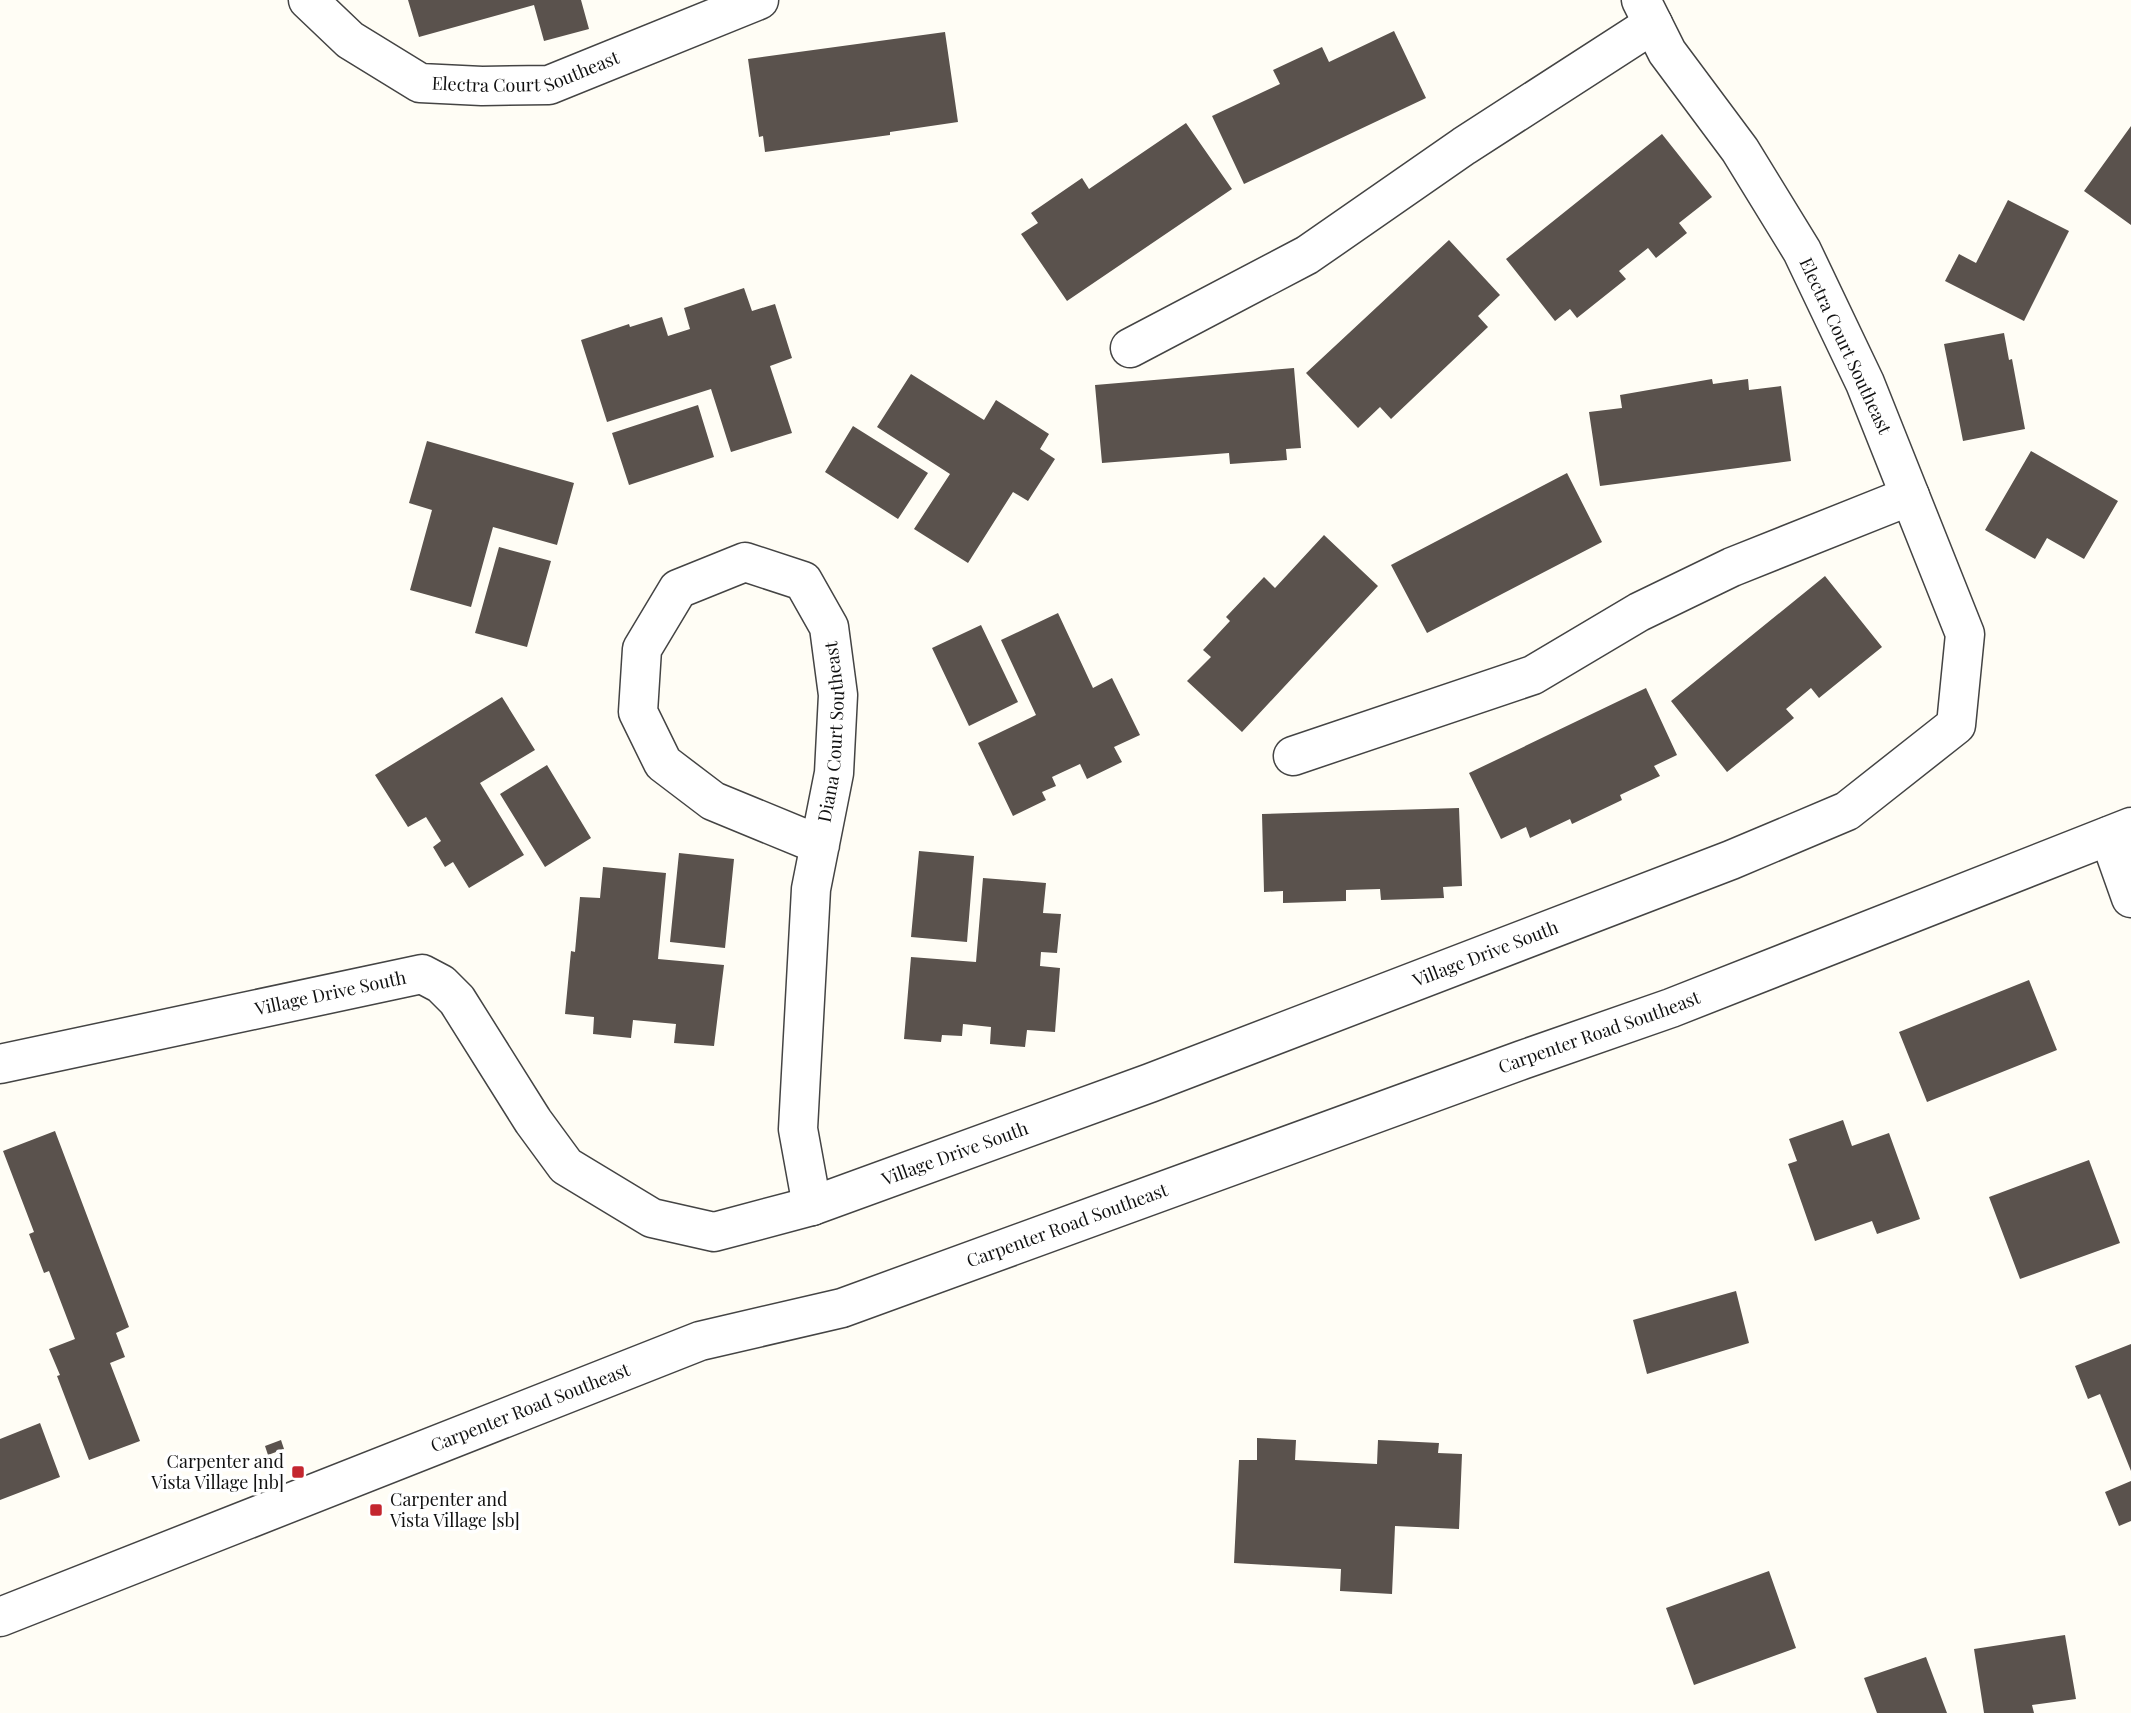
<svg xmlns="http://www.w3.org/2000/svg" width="2131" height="1713" viewBox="0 0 2131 1713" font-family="'Playfair Display',serif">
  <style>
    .building { fill: #5a524d }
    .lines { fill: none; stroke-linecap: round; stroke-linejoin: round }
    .minor-casing { stroke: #444; stroke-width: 41 }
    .minor { stroke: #fff; stroke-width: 38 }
    .poi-dot { fill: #c4262e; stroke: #fff; stroke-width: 2.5 }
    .labels { text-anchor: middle; stroke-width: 7; stroke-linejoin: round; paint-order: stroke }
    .street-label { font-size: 18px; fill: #111; stroke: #fff }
    .poi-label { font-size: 18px; fill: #111; stroke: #fff; text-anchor: end }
  </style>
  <rect width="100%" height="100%" fill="#fffdf5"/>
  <path class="building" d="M408,0H581L589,29L544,41L534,5L419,37Z
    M1394,31L1426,98L1244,184L1212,116L1280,84L1273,70L1322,47L1329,62Z
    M945,32L958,122L890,132V135L765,152L763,136L759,137L748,59Z
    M1186,123L1232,189L1067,301L1021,234L1038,223L1031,213L1082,178L1089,189Z
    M2131,126V225L2084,191Z
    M1662,134L1712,197L1679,223L1687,233L1656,258L1648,248L1619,271L1626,279L1577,318L1570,309L1555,321L1506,259Z
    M2008,200L2069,231L2024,321L1945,281L1959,254L1976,263Z
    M1449,240L1500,295L1478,316L1488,327L1391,419L1380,407L1358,428L1306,373Z
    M744,288L752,311L775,304L792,358L770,366L792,433L731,452L711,389L607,422L581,340L629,324L630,327L662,317L668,336L690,329L684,308Z
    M2004,333L2009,360L2012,359L2025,429L1963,441L1944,344Z
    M1294,368L1301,448L1286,449L1287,460L1230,464L1229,453L1102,463L1095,385Z
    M911,374L984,420L996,400L1049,434L1040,449L1055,459L1028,501L1013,492L968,563L914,529L950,474L877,427Z
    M1712,379L1713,384L1748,379L1749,390L1781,386L1791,461L1600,486L1589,412L1622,408L1620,395Z
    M698,405L714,457L629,485L612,433Z
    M853,426L928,473L898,519L825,472Z
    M427,441L574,483L557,545L493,527L471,607L410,590L432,510L409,503Z
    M2031,451L2118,501L2084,559L2047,538L2035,559L1985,530Z
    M1567,473L1602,542L1427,633L1391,565Z
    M1324,535L1378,586L1242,732L1187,681L1211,657L1203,650L1230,621L1226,617L1264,577L1275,588Z
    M499,547L551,561L527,647L475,633Z
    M1825,576L1882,647L1819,698L1811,688L1786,709L1794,718L1727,772L1671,701Z
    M1058,613L1093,688L1112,678L1140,735L1114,747L1122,762L1087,779L1080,764L1052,777L1056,786L1042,792L1046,800L1013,816L978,743L1036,715L1001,640Z
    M981,625L1018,702L969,726L932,648Z
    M1646,688L1677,755L1654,766L1660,776L1620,795L1622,800L1572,824L1570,819L1530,838L1526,827L1501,839L1469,773Z
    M502,697L535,750L480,783L524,855L469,888L453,862L445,867L433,847L441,841L426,817L408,827L375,775Z
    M547,765L591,838L545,867L500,794Z
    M1459,808L1462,886L1443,887L1444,898L1381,900L1380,889L1346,890V901L1283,903V891L1264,892L1262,814Z
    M919,851L974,856L967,942L911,937Z
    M679,853L734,859L725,948L670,942Z
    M603,867L666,873L658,959L724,965L714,1046L674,1043L676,1024L633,1020L631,1038L593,1034L594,1017L565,1014L571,951L575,952L580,897L600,898Z
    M983,878L1046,883L1043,913L1061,914L1057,953L1041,952L1040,966L1060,968L1055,1032L1027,1030L1025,1047L990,1044L991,1027L963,1024L962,1036L942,1035L941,1042L904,1039L911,957L976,962Z
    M2029,980L2057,1050L1927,1102L1899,1032Z
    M1843,1120L1852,1146L1889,1133L1920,1219L1877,1234L1872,1221L1815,1241L1788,1164L1797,1161L1789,1139Z
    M55,1131L129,1327L116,1333L125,1357L110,1363L140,1441L89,1460L57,1376L60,1375L49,1349L75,1339L49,1271L44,1273L29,1234L34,1232L3,1151Z
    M2089,1160L2120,1243L2020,1279L1989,1197Z
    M1736,1291L1749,1343L1647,1374L1633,1320Z
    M2131,1344V1471L2100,1394L2088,1399L2075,1366Z
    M40,1423L60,1477L0,1500V1439Z
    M1257,1438L1296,1440L1295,1460L1377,1464L1378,1440L1439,1443L1438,1453L1462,1454L1459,1529L1395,1526L1392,1594L1340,1591L1341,1569L1234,1563L1239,1460H1257Z
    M281,1440L284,1449L268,1455L265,1446Z
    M2131,1481V1521L2119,1526L2105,1492Z
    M1769,1571L1796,1648L1694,1685L1666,1608Z
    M2065,1635L2076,1699L2032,1705L2034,1713H1984L1974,1649Z
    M1926,1657L1947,1713H1877L1864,1678Z"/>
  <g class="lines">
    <defs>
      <g id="minor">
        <path id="s1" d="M308,0L350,40L420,83L482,86L549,85L759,0"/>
        <path d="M1130,348L1307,255L1464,146L1653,24"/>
        <path d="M1293,756L1533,675L1639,612L1732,567L1910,496"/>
        <path d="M2109,836L2131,898"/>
        <path id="s2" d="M0,1064L422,974L441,984L457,1000L533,1121L566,1166L652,1218L714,1232L812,1206L1150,1083L1731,860L1847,811L1956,725L1965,634L1865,383L1802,251L1740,150L1667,52L1641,0"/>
        <path id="s3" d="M812,1206L798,1129L811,889L834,773L838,695L829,627L803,581L745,562L678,589L642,649L638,712L663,763L713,801L820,845"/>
        <path id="s4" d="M0,1617L700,1341L842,1308L1522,1060L1671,1008L2131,827"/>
      </g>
    </defs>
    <use href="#minor" class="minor-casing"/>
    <use href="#minor" class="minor"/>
  </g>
  <g class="poi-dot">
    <rect x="291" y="1465" width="14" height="14" rx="3.5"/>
    <rect x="369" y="1503" width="14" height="14" rx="3.5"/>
  </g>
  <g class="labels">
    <g class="street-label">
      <text dy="6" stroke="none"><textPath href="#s1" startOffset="248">Electra Court Southeast</textPath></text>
      <text transform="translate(1845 346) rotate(65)" y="6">Electra Court Southeast</text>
      <text dy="6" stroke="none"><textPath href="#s3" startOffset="478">Diana Court Southeast</textPath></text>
      <text dy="6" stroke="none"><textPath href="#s2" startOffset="1659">Village Drive South</textPath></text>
      <text dy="6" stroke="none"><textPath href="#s2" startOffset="338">Village Drive South</textPath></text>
      <text dy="6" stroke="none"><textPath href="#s4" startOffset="1704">Carpenter Road Southeast</textPath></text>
      <text dy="6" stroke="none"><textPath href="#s2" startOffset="1092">Village Drive South</textPath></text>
      <text dy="6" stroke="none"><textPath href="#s4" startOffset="1138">Carpenter Road Southeast</textPath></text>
      <text dy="6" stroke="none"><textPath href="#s4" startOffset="570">Carpenter Road Southeast</textPath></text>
    </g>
    <g class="poi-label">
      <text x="284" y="1468">Carpenter and<tspan x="284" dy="21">Vista Village [nb]</tspan></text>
      <text x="390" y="1506" text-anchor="start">Carpenter and<tspan x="390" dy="21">Vista Village [sb]</tspan></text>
    </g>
  </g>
</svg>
